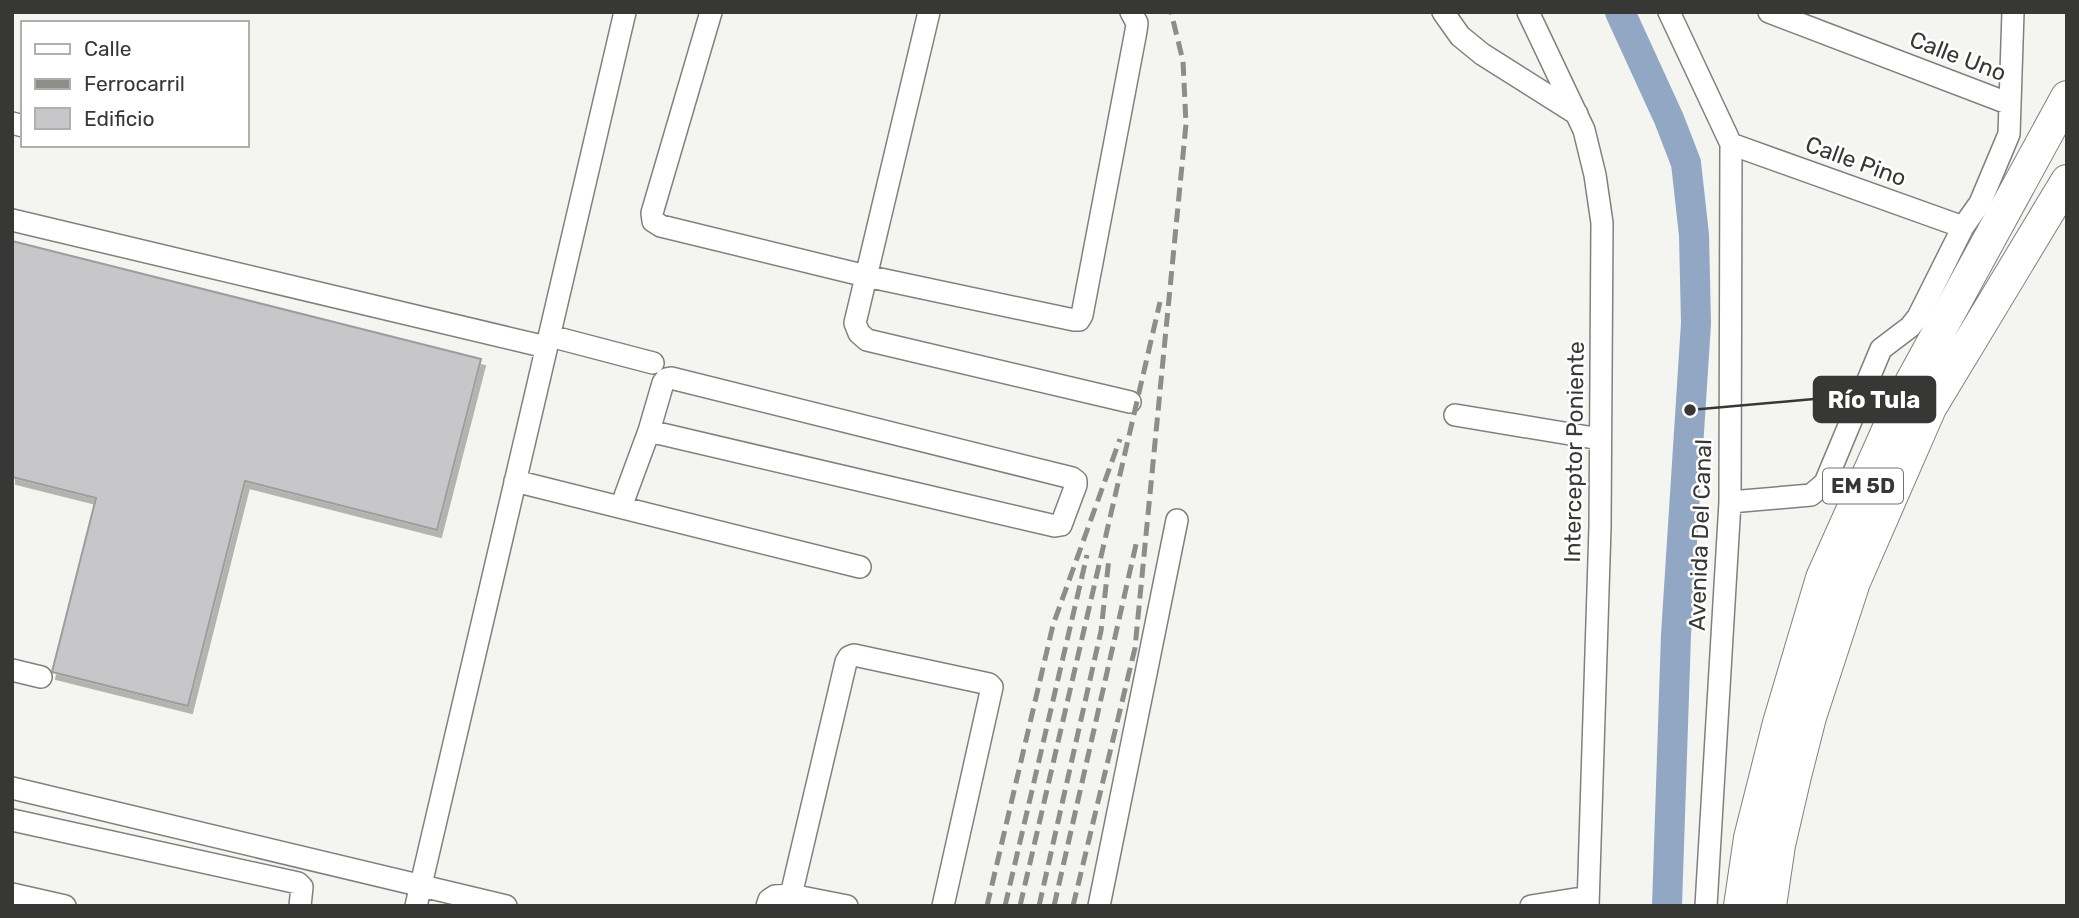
<svg xmlns="http://www.w3.org/2000/svg" width="2079" height="918" viewBox="0 0 2079 918" font-family="Rubik,sans-serif">
  <style>
    .lines { fill: none; stroke-linecap: round; stroke-linejoin: round }
    .river { stroke: #92a7c4; stroke-width: 30 }
    .building { fill: #c7c6c9; stroke: #9e9c9f; stroke-width: 2; filter: url(#shadow) }
    .minor-casing { stroke: #80807d; stroke-width: 24 }
    .highway-casing { stroke: #80807d; stroke-width: 34 }
    .minor { stroke: #fff; stroke-width: 21 }
    .highway { stroke: #fff; stroke-width: 32 }
    .rail { stroke: #8d8d8a; stroke-width: 5; stroke-dasharray: 14 7; stroke-linecap: butt }
    .labels { text-anchor: middle; stroke-width: 5; stroke-linejoin: round; paint-order: stroke }
    .shield { fill: #fff; stroke: #737372; stroke-width: 2 }
    .shield-label { font-size: 21px; font-weight: bold; fill: #373735 }
    .street-label { font-size: 23px; fill: #373735; stroke: #fff }
    .leader { fill: none; stroke: #373735; stroke-width: 2.5 }
    .callout-dot { fill: #373735; stroke: #fff; stroke-width: 2.5 }
    .callout { fill: #373735; stroke: #373735; stroke-width: 2.5 }
    .callout-label { font-size: 24px; text-anchor: middle; font-weight: bold; fill: #fff }
  </style>
  <defs>
    <filter id="shadow"><feDropShadow dx="4" dy="7" stdDeviation="0" flood-color="#0004"/></filter>
  </defs>
  <rect width="100%" height="100%" fill="#f4f4f0"/>
  <g class="lines">
    <path class="river" d="M1620,12L1669,119L1686,163L1694,235L1696,323L1676,635L1667,906"/>
  </g>
  <path class="building" d="M12,241L481,359L437,530L245,481L188,706L52,672L96,498L12,477Z"/>
  <g class="lines">
    <defs>
      <path id="minor" d="M711,12L652,213L653,221L661,226L866,276L1074,320H1079L1082,315L1136,31L1137,23L1131,12
        M929,12L855,323L859,333L867,340L1130,402
        M1443,12L1460,36L1482,54L1577,114
        M1528,12L1584,130L1595,175L1602,223L1600,527L1588,906
        M1669,12L1731,144L1730,502L1706,906
        M1769,12L2010,104
        M12,123L23,126
        M1731,144L1963,227
        M12,220L546,347
        M550,336L653,363
        M671,378L1072,478L1076,481V485L1061,525L1055,526L649,431L663,383L666,379Z
        M1455,415L1600,439
        M515,481L860,567
        M1730,502L1811,495L1825,483L1881,349L1910,327L1918,317L1963,227L1980,203L2009,134L2013,12
        M621,507L649,431
        M12,670L41,677
        M12,788L506,906
        M12,820L298,883L302,887L300,906
        M12,894L65,906
        M791,895L846,662L849,657L854,655L989,684L992,687L943,906
        M416,906L625,12
        M767,906L769,900L775,896L791,895L847,906
        M1099,906L1177,520
        M1531,906L1588,897"/>
      <path id="highway" d="M1740,906L1750,838L1779,723L1822,578L1901,401L2067,97
        M1770,906L1779,845L1795,776L1810,717L1854,582L1930,408L2067,181"/>
    </defs>
    <use href="#minor" class="minor-casing"/>
    <use href="#highway" class="highway-casing"/>
    <use href="#minor" class="minor"/>
    <use href="#highway" class="highway"/>
    <path class="rail" d="M987,906L1053,625L1120,439
      M1005,906L1087,555
      M1020,906L1160,302
      M1039,906L1101,631L1109,558
      M1054,906L1137,540
      M1073,906L1135,648L1186,124L1183,61L1171,12"/>
  </g>
  <g class="labels">
    <rect class="shield" x="1823" y="468.5" width="80" height="35" rx="5"/>
    <g class="shield-label">
      <text x="1863" y="493">EM 5D</text>
    </g>
    <g class="street-label">
      <text transform="translate(1958 56) rotate(21)" y="8">Calle Uno</text>
      <text transform="translate(1856 161) rotate(20)" y="8">Calle Pino</text>
      <text transform="translate(1574 452) rotate(-89)" y="8">Interceptor Poniente</text>
      <text transform="translate(1700 535) rotate(-88)" y="8">Avenida Del Canal</text>
    </g>
  </g>
  <path class="leader" d="M1690 410L1814 399"/>
  <circle class="callout-dot" cx="1690" cy="410" r="7"/>
  <rect class="callout" x="1814" y="377" width="121" height="45" rx="7"/>
  <g class="callout-label">
    <text x="1874" y="408">Río Tula</text>
  </g>
  <rect width="2079" height="918" fill="none" stroke="#373735" stroke-width="28"/>
  <rect x="21" y="21" width="228" height="126" fill="#ffffff" stroke="#afafae" stroke-width="2"/>
  <rect x="35" y="44" width="35" height="10" fill="#ffffff" stroke="#afafae" stroke-width="2"/>
  <text x="84" y="56" font-size="21" fill="#373735">Calle</text>
  <rect x="35" y="79" width="35" height="10" fill="#8d8d8a" stroke="#afafae" stroke-width="2"/>
  <text x="84" y="91" font-size="21" fill="#373735">Ferrocarril</text>
  <rect x="35" y="108" width="35" height="21" fill="#c7c6c9" stroke="#afafae" stroke-width="2"/>
  <text x="84" y="126" font-size="21" fill="#373735">Edificio</text>
</svg>
